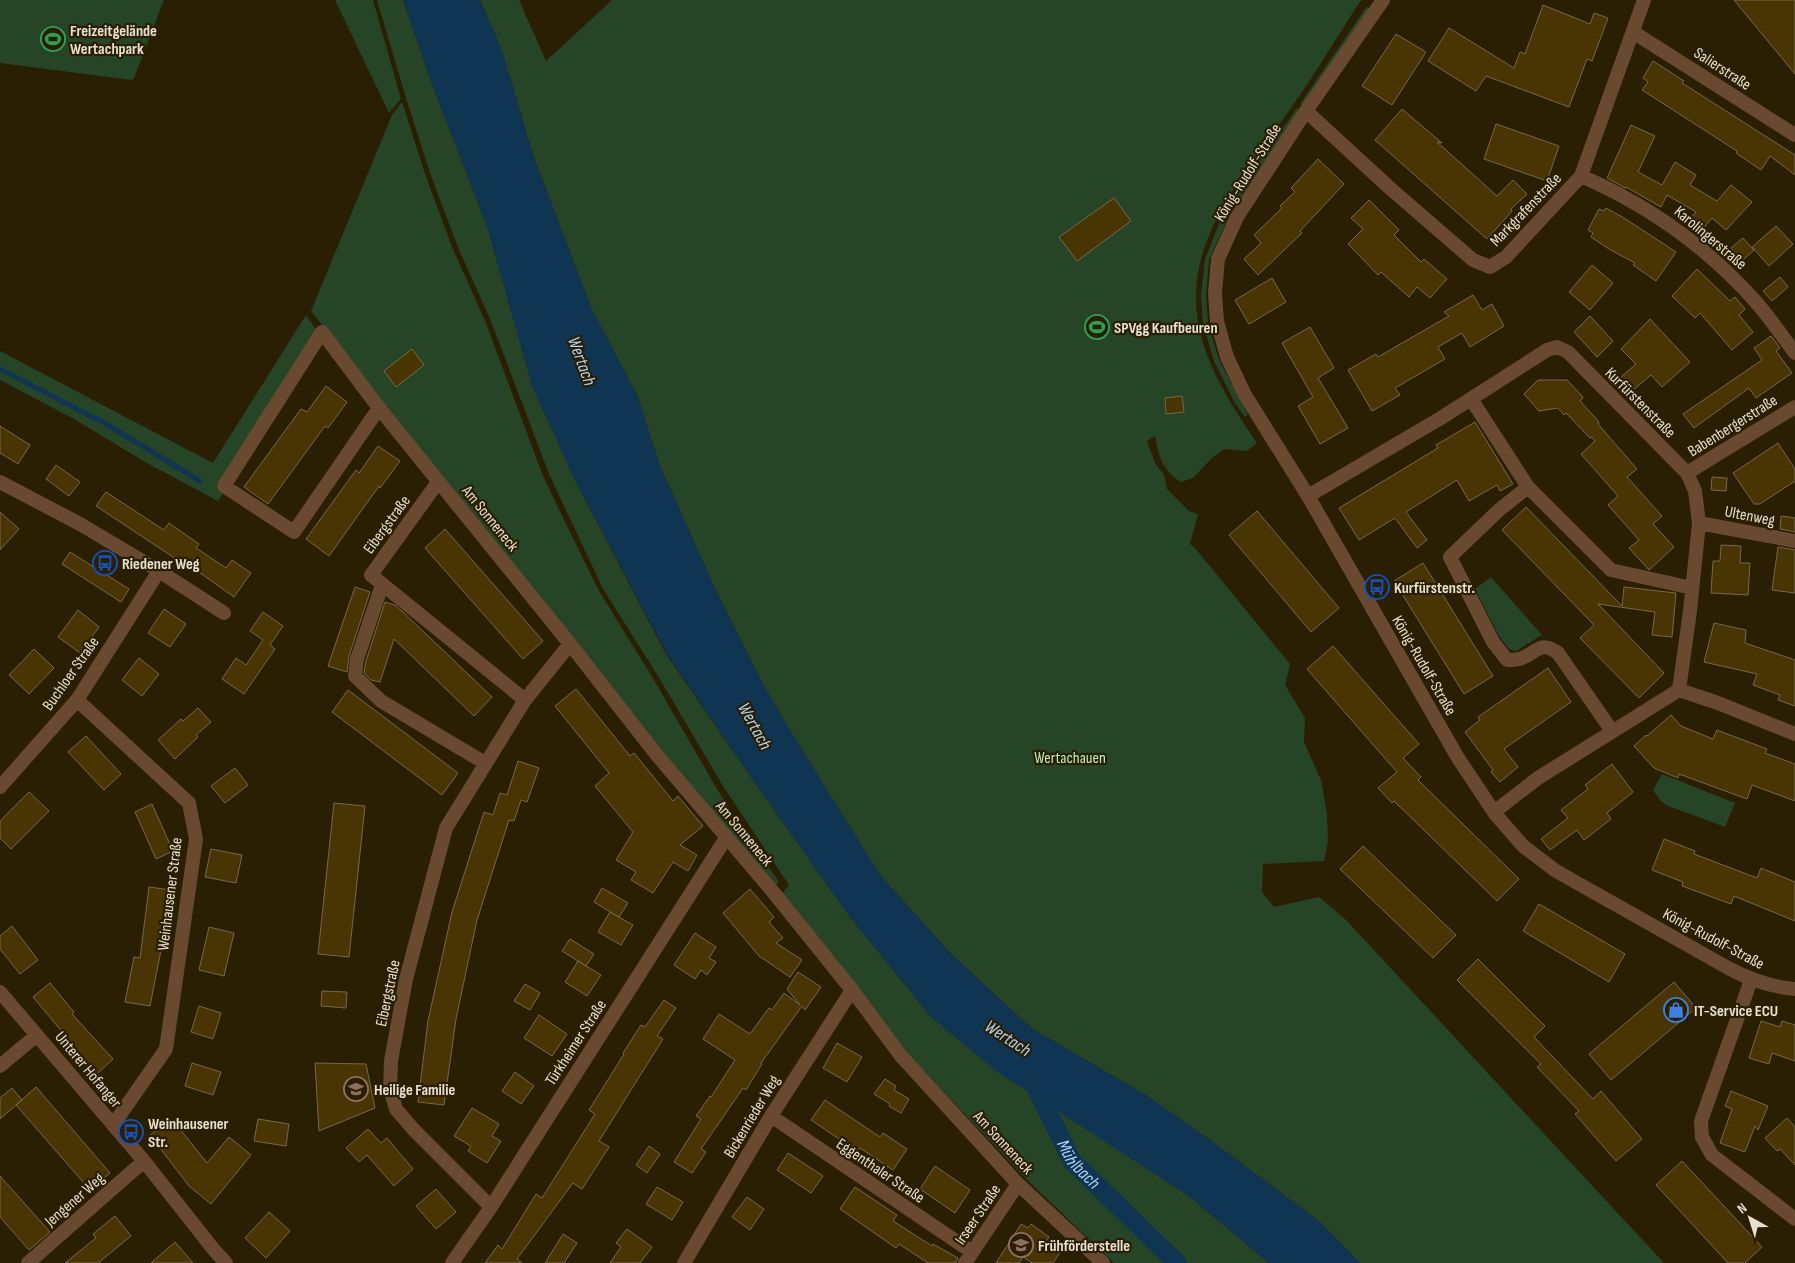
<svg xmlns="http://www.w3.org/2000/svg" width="1795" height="1263" viewBox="0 0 1795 1263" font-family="'Sofia Sans Condensed',sans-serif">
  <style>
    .green { fill: #264527 }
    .water { fill: #103553 }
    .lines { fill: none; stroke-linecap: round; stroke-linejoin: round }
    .stream { stroke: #103553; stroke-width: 5 }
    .canal { stroke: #103553; stroke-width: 19 }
    .building { fill: #493503; stroke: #76684b }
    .minor { stroke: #694a30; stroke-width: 14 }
    .labels { text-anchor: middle; stroke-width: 4.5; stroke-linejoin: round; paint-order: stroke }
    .poi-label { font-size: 16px; font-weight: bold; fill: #e7dfcf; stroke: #2a1e03; text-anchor: start }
    .street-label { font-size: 16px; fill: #e7dfcf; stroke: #2a1e03 }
    .park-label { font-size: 16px; fill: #b7f2b7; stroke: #2a1e03 }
    .water-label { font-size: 18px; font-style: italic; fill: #b2d5f6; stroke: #2a1e03 }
  </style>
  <rect width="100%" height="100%" fill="#2a1e03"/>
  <path class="green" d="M0,0H164L134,78L132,80L0,63Z
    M335,0H373L401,99L389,113Z
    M377,0H403L432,84L487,226L533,388L575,480L666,654L753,780L850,917L932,1018L1190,1197L1269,1263H1114L1025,1178L905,1051L782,893L789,885L723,786L658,676L603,589L549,474L491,321L457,245L430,173L406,98Z
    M480,0H519L546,61L612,0H1361C1338,35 1317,71 1293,105C1254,162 1195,226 1196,298C1196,352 1228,400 1257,443L1247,451L1224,449L1213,457L1193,478L1181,482C1162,470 1159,457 1155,436L1147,441L1155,463L1164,475L1167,489L1189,511L1198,514L1190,544L1195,548L1290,664L1285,685L1305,718L1304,742L1321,780L1327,814L1328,841L1324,861L1263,864L1262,892L1274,907L1319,897L1346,920L1664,1263H1360L1320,1222L1210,1140L1147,1096L1031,1028L950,953L880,875L792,734L761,681L716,591L660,466L637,395L592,310L534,158L502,51Z
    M1367,6L1369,10L1304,107L1300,104Z
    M402,102L425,174L452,247L486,323L543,476L567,526L599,591L654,680L717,789L748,838L779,882L772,888L658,752L311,311L392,115Z
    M1297,108L1301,111L1231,212L1209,260L1206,295L1208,323L1219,360L1248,415L1245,417L1235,403L1214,361L1203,324L1201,296L1205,259L1225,209Z
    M306,315L318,332L217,488L223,493L218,501L145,462L74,419L0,380V351L213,463Z
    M1491,577L1542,635L1516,651L1509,649L1499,636L1475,589Z
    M1662,774L1735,803L1725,827L1666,805L1660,800L1653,790Z"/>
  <path class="water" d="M403,0H480L502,51L534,158L592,310L637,395L660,466L716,591L761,681L792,734L880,875L950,953L1031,1028L1147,1096L1210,1140L1320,1222L1360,1263H1269L1190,1197L996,1071L932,1018L850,917L753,780L667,654L575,480L533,388L487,226L432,84Z"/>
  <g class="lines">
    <path class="stream" d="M0,369L106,424L200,481"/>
    <path class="canal" id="s1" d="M1031,1078L1072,1161L1177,1263"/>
  </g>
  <path class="building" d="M1734,0H1795V74Z
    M1543,5L1590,24L1594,13L1608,18L1592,61L1587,59L1569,107L1486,76L1476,91L1428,61L1449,28L1514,68L1520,52L1525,54Z
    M1396,34L1426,52L1392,105L1362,86Z
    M1653,61L1684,81L1682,83L1795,155V175L1770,156L1761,170L1736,153L1737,151L1642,90L1648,82L1643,78Z
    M1402,109L1442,143L1437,142L1497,196L1513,180L1527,194L1511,209L1512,211L1487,239L1375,140Z
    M1496,124L1559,146L1547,181L1484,159Z
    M1631,125L1655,136L1638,172L1662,185L1675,162L1696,175L1690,185L1717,201L1731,185L1752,202L1726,230L1712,218L1701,231L1689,220L1696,212L1667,195L1661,207L1626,187L1625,188L1607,178Z
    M1318,159L1344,184L1300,231L1302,233L1258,275L1244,259L1261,243L1254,235L1282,208L1280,206L1295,192L1291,188Z
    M1114,198L1131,221L1077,261L1059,237Z
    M1369,200L1399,230L1394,235L1421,262L1424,259L1447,279L1430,298L1417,287L1409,297L1381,272L1378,275L1348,244L1363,229L1351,218Z
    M1606,208L1624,218L1676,252L1656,281L1633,265L1635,263L1609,249L1591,237L1593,233L1588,230L1599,209L1604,211Z
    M1776,226L1793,244L1769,266L1752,247Z
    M1743,238L1754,250L1742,261L1731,248Z
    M1592,265L1613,283L1590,310L1569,292Z
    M1697,269L1730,301L1735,297L1745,309L1739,315L1753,332L1732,350L1700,313L1695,318L1672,296Z
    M1780,277L1788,287L1772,301L1763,291Z
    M1272,278L1286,302L1249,324L1235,300Z
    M1473,295L1482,310L1492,304L1504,326L1470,347L1462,333L1438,347L1445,359L1395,388L1400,395L1372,411L1348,370L1376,354L1378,357L1449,316L1444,312Z
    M1590,316L1613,341L1597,357L1574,332Z
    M1650,319L1690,362L1662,387L1651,375L1633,390L1621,377L1636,364L1621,349Z
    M1310,327L1334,368L1318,378L1348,428L1320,444L1298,406L1313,397L1282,343Z
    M1771,336L1780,348L1776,351L1792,373L1756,398L1749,388L1694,428L1683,414L1762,360L1754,348Z
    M412,349L424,365L396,387L384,371Z
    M1538,380H1567L1583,397L1580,401L1599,422L1598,424L1637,469L1627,477L1662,516L1653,524L1674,547L1649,570L1629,548L1639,540L1608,505L1618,496L1581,454L1595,441L1592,437L1590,438L1566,413L1564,415L1558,408L1539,411L1524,394Z
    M326,386L347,402L328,428L325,426L268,504L244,487L301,409L307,412Z
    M1182,396L1184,412L1166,414L1165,398Z
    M1475,422L1513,484L1500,491L1497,485L1469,501L1457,480L1406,512L1427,540L1417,548L1395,518L1359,540L1339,508L1438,448L1436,445Z
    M0,426L30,445L18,464L0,453Z
    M1778,443L1795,469V481L1760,504H1754L1733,473Z
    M378,446L400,461L380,488L379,486L329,556L306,539L356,470L359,473Z
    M56,465L80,482L69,496L46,479Z
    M1712,477L1727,478L1726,491L1711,490Z
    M106,492L164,530L169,523L199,544L196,548L226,568L232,560L251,573L234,597L186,563L185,565L96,506Z
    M1526,507L1622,606L1624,587L1676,593L1672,637L1652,635L1655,612L1598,604L1664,673L1639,698L1580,638L1594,625L1502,530Z
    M1257,511L1339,608L1311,632L1229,535Z
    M0,512L19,529L0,550Z
    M1781,516L1795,518V532L1780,529Z
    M445,529L543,641L523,659L425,548Z
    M1721,545L1741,546L1740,563H1750L1748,595L1711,593L1713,561H1720Z
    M1778,547L1795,550V593L1772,590Z
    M70,552L129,589L121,602L62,564Z
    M1423,563L1493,676L1464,694L1394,581Z
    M355,587L370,592L349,656L347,672L328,666Z
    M385,602L395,605L403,612L492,697L474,716L394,639L380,682L371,680L364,673L366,661Z
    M164,609L186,624L170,647L148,633Z
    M78,610L99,627L80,653L58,637Z
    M263,612L283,626L270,645L275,649L244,694L222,679L236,658L246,665L263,640L250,631Z
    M1714,623L1746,630L1745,643L1795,660V706L1778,700L1780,695L1753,685L1757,674L1704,662Z
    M1333,646L1419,744L1403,758L1421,777L1418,780L1519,879L1497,901L1394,801L1392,803L1378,788L1397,772L1307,669Z
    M34,649L54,668L29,694L9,675Z
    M139,658L159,674L142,696L122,680Z
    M1548,668L1571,702L1504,749L1518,767L1500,782L1491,772L1493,770L1465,732L1480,720L1478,717Z
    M576,689L630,756L634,753L673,801L678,796L703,826L680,845L697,855L688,871L673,862L653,893L631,880L636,872L616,860L633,832L595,786L609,773L555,706Z
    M348,690L458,773L442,795L332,712Z
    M198,708L211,722L196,735L198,737L175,759L158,740L181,719L183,721Z
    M1671,715L1681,726L1713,739L1717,730L1767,749L1765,753L1795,764V801L1752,785L1747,799L1679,774L1678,778L1654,768L1634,746L1646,735L1647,736Z
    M86,736L121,774L104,790L68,752Z
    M518,761L539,768L527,802L521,800L514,821L509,820L477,920L456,1019L444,1105L418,1102L428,1021L452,912L484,812L493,815L500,793L507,795Z
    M1612,764L1633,792L1607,813L1611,819L1584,840L1577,830L1550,850L1541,839L1568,818L1561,810L1588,789L1585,785Z
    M235,768L248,785L225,803L211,786Z
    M29,792L49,811L11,849L0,838V821Z
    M334,803L365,806L349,957L318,954Z
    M152,804L173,851L156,859L135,812Z
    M1664,839L1695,851L1694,854L1757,878L1761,868L1795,882V921L1734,896L1731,904L1682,886L1683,882L1652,870Z
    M1363,846L1456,935L1433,958L1340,869Z
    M211,849L242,855L236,883L205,877Z
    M149,887L171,890L165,940H163L150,1006L125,1002L134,957L140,958Z
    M602,888L628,903L619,917L594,902Z
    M750,889L774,917L769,922L783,938L776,943L802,960L790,977L759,956L723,913Z
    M1539,904L1625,954L1609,982L1523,931Z
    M610,912L633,925L621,945L598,932Z
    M12,926L38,960L20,974L0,949V936Z
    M209,927L234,933L224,976L199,970Z
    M695,933L716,947L709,958L716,962L707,975L701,970L695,979L674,965Z
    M570,939L594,954L586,966L562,951Z
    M1478,959L1545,1026L1534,1037L1593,1099L1601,1091L1642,1139L1616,1161L1575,1114L1579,1111L1537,1067L1541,1064L1457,980Z
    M578,961L601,975L587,996L565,982Z
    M798,972L821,987L805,1010L802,1006L761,1063L762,1064L746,1090L743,1088L701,1149L706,1152L692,1173L674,1162L701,1119L696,1116L710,1096L711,1097L735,1060L703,1039L719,1014L750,1034L769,1008L772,1010L784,993L800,1005L787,989Z
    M1674,982L1696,1008L1611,1080L1589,1054Z
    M50,983L74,1012L72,1014L113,1059L97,1074L73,1047L74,1046L33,997Z
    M525,984L540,993L530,1010L514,1001Z
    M322,991L347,992L346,1008L321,1006Z
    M664,1000L676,1008L657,1036L663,1039L599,1141L609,1147L582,1189L573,1183L517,1259L522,1263H485L498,1245L502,1249L536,1194L542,1198L595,1114L589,1110L624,1054L623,1053L641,1025L645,1027Z
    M199,1006L221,1013L213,1039L191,1032Z
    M539,1015L567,1034L552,1056L524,1038Z
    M1761,1021L1780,1027L1782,1021L1795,1025V1061L1772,1053L1769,1064L1749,1058Z
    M837,1043L862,1057L847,1082L823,1068Z
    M192,1063L221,1072L213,1095L185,1086Z
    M315,1063L366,1064L375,1108L319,1131Z
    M515,1072L534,1086L521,1104L502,1091Z
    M885,1079L896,1086L894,1090L909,1099L901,1113L889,1106L890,1104L874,1094Z
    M36,1087L110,1173L90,1190L16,1105Z
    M12,1088L22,1100L0,1119V1098Z
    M1731,1091L1768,1106L1758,1130L1755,1126L1745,1152L1720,1143L1732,1109L1725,1106Z
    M825,1100L880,1137L883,1133L907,1149L893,1170L860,1148L857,1151L811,1120Z
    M472,1108L499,1124L492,1136L501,1141L487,1163L468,1151L471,1146L454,1136Z
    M1787,1118L1795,1127V1165L1780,1149L1777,1151L1765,1138Z
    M172,1119L207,1163L229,1137L251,1155L211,1204L189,1186L150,1135Z
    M258,1119L289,1124L286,1146L254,1141Z
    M368,1129L381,1143L387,1138L413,1169L394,1186L367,1155L359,1162L346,1148Z
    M649,1146L660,1154L647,1173L636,1165Z
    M788,1153L823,1176L811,1193L777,1170Z
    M1682,1161L1762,1247L1745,1263H1728L1656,1185Z
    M935,1166L970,1190L955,1213L920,1189Z
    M0,1176L50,1232L29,1250L0,1217Z
    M657,1187L683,1202L672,1220L646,1204Z
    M855,1187L897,1215L893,1221L932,1246L933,1244L958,1258L956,1263H928L899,1244L896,1248L840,1209Z
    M436,1189L456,1212L436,1229L416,1206Z
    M747,1197L764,1209L750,1230L732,1217Z
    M269,1212L290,1231L266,1258L245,1238Z
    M115,1216L131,1236L98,1263H65L96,1238L93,1234Z
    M1021,1224L1028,1228L1031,1224L1049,1237L1046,1241L1061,1251L1053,1263H1032L1023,1257L1019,1263H996Z
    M627,1229L652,1247L640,1263H610L621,1247L616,1243Z
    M563,1234L577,1243L564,1263H545Z
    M175,1242L193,1263H151Z"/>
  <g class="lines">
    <path class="minor" d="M1383,0L1306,111L1237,217L1218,259L1215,293L1217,321L1227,357L1245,395L1308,496L1458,758L1496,815L1523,846L1556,871L1730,969C1751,980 1771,987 1795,989
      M1633,32L1795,135
      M1306,111L1392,190L1473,260L1490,267L1506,257L1581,176L1644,0
      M1581,176C1648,205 1707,247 1756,302C1770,318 1782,336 1795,353
      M1471,399L1528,487L1611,570L1692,588
      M379,408L294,532L224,486L322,332L379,408L570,644L656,754L774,893L852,990L901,1056L1018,1184L1103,1263
      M1687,473L1795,407
      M0,482L80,524L159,571L224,613
      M438,482L371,575L525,700
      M1528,487L1499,510L1450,557L1493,642L1507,660C1510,660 1515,660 1519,659C1537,654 1539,639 1558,653L1612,731
      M1308,496L1441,418L1547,350L1557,347L1568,352L1687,473L1695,491L1699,523L1690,611L1679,690
      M1699,523L1795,541
      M382,585L357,659L355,676L381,701L485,763
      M1679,690L1718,703L1795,734
      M77,700L189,803L196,839L166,1049L113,1125
      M0,787L77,700L159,571
      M1494,812L1538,778L1679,690
      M1751,980L1701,1121L1702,1137L1712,1155L1795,1219
      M0,992L144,1161L214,1250L226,1263
      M0,1066L37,1035
      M771,1116L972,1252
      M491,1207L413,1129L396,1109L390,1089L391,1061L406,979L446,828L525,700L570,644
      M28,1263L144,1161
      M452,1263L491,1207L726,838
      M684,1263L771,1116L852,990
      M965,1263L1018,1184"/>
  </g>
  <defs>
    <symbol id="stadium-ring" viewBox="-11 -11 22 22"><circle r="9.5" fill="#2a1e03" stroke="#2e9e5b" stroke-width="1.5"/><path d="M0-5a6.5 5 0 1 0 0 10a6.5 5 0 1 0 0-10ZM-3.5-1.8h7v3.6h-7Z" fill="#2e9e5b"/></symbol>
    <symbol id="bus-ring" viewBox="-11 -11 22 22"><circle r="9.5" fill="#2a1e03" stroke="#1a4fb4" stroke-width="1.5"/><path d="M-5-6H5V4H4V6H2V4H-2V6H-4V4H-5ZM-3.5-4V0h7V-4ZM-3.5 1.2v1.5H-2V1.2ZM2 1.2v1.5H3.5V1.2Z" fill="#1a4fb4"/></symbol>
    <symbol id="shop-ring" viewBox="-11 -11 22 22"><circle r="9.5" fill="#2a1e03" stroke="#3f7fe0" stroke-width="1.5"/><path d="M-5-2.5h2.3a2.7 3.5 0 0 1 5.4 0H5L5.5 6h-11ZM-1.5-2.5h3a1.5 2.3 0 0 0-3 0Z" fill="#3f7fe0"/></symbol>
    <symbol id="school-ring" viewBox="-11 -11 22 22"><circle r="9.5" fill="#2a1e03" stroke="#8d6e63" stroke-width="1.5"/><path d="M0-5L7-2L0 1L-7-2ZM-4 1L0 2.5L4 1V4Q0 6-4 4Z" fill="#8d6e63"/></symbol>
  </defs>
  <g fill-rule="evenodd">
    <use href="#stadium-ring" x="39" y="25" width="28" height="28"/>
    <use href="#stadium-ring" x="1083" y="313" width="28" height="28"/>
    <use href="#bus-ring" x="91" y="549" width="28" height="28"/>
    <use href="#bus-ring" x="1363" y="573" width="28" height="28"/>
    <use href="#shop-ring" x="1662" y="996" width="28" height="28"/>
    <use href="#school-ring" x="342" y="1075" width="28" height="28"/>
    <use href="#bus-ring" x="117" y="1118" width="28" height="28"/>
    <use href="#school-ring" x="1007" y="1231" width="28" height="28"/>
  </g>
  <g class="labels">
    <g class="poi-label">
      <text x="70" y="36">Freizeitgelände<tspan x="70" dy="18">Wertachpark</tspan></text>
      <text x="1114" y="333">SPVgg Kaufbeuren</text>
      <text x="122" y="569">Riedener Weg</text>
      <text x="1394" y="593">Kurfürstenstr.</text>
      <text x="1694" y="1016">IT-Service ECU</text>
      <text x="374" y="1095">Heilige Familie</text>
      <text x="148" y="1129">Weinhausener<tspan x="148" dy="18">Str.</tspan></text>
      <text x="1038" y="1251">Frühförderstelle</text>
    </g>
    <g class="street-label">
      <text transform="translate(1723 68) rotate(33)" y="6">Salierstraße</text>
      <text transform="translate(1247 172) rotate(-58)" y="6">König-Rudolf-Straße</text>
      <text transform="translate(1525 209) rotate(-46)" y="6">Markgrafenstraße</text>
      <text transform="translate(1711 237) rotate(40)" y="6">Karolingerstraße</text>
      <text transform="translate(1641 402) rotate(45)" y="6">Kurfürstenstraße</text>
      <text transform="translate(1732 425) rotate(-32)" y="6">Babenbergerstraße</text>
      <text transform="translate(1750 515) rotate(11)" y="6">Ultenweg</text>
      <text transform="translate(491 518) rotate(51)" y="6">Am Sonneneck</text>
      <text transform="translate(386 524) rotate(-54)" y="6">Eibergstraße</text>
      <text transform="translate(1425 665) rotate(60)" y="6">König-Rudolf-Straße</text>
      <text transform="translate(70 673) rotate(-55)" y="6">Buchloer Straße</text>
      <text transform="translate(745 833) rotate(50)" y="6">Am Sonneneck</text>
      <text transform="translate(169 894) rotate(-83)" y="6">Weinhausener Straße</text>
      <text transform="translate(1714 938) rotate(28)" y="6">König-Rudolf-Straße</text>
      <text transform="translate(387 993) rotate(-78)" y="6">Eibergstraße</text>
      <text transform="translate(575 1042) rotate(-57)" y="6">Türkheimer Straße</text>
      <text transform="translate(89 1069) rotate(50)" y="6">Unterer Hofanger</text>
      <text transform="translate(751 1116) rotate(-59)" y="6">Bickenrieder Weg</text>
      <text transform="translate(1004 1142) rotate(47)" y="6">Am Sonneneck</text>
      <text transform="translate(881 1170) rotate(34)" y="6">Eggenthaler Straße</text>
      <text transform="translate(74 1199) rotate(-41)" y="6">Jengener Weg</text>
      <text transform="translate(977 1214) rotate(-56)" y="6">Irseer Straße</text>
    </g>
    <g class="park-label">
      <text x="1070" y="763">Wertachauen</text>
    </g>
    <g class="water-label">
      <text transform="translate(582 361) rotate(70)" y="6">Wertach</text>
      <text transform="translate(755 726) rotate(61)" y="6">Wertach</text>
      <text transform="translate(1008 1038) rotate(33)" y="6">Wertach</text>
      <text dy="6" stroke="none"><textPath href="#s1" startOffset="99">Mühlbach</textPath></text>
    </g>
  </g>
  <g transform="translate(1750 1218) rotate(321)" stroke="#2a1e03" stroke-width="4" paint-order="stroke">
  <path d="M0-4L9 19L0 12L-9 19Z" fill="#e7dfcf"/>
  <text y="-8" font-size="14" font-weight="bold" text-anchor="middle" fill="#e7dfcf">N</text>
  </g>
</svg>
